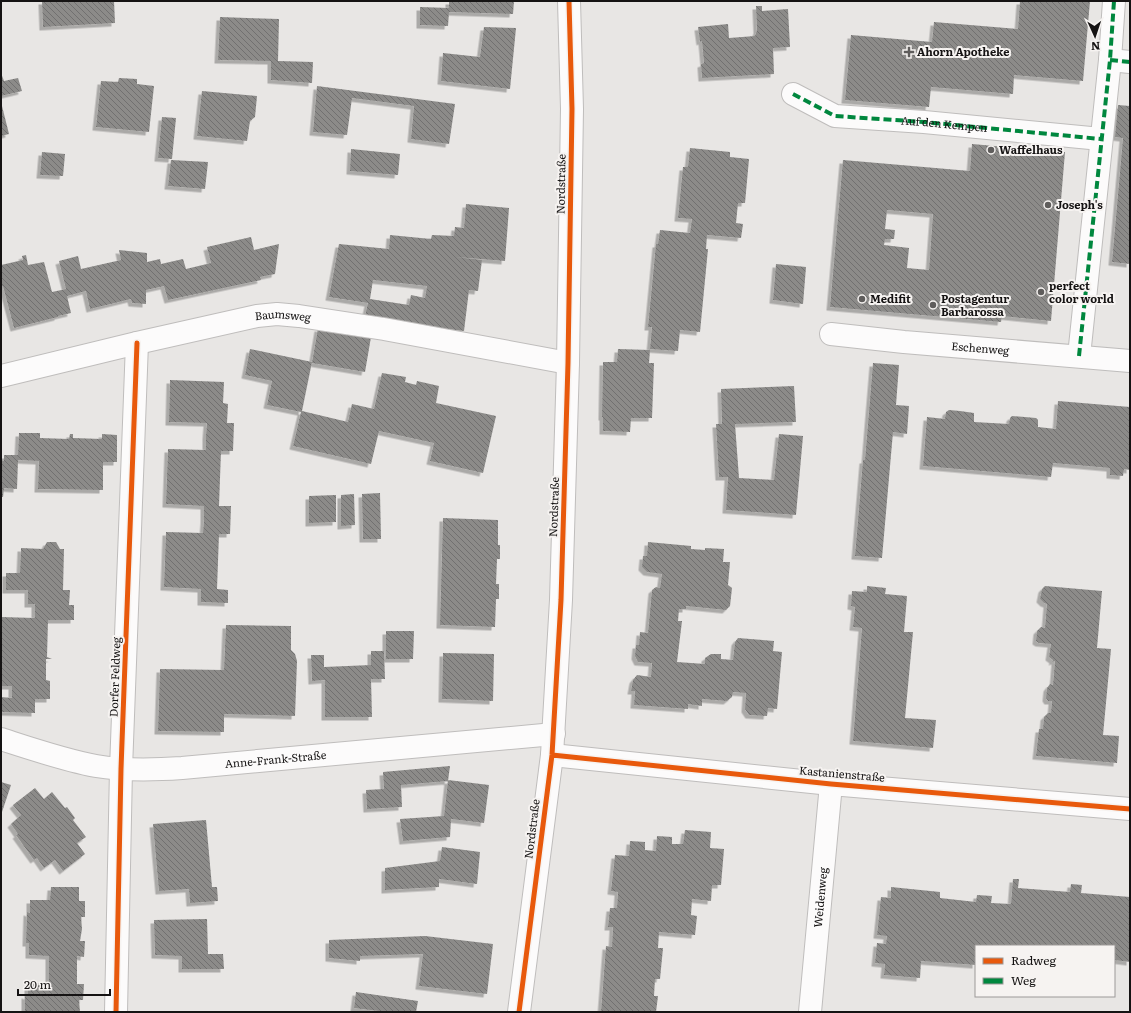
<svg xmlns="http://www.w3.org/2000/svg" width="1131" height="1013" viewBox="0 0 1131 1013" font-family="Literata,serif">
  <style>
    .building { fill: url(#building-back-hatch); fill-rule: evenodd; filter: url(#shadow) }
    .lines { fill: none; stroke-linecap: round; stroke-linejoin: round }
    .minor-casing { stroke: #bfbdbc; stroke-width: 24 }
    .minor { stroke: #fcfbfb; stroke-width: 22 }
    .quiet { stroke: #00873e; stroke-width: 4; stroke-dasharray: 8 4; stroke-linecap: butt }
    .cycleway-casing { stroke: #f6f3f1; stroke-width: 8 }
    .cycleway { stroke: #e8590c; stroke-width: 5 }
    .poi-dot { fill: #5f5d5c; stroke: #f6f3f1; stroke-width: 1.5 }
    .labels { text-anchor: middle; stroke-width: 4; stroke-linejoin: round; paint-order: stroke }
    .poi-label { font-size: 11px; font-weight: bold; fill: #151313; stroke: #f6f3f1; text-anchor: start }
    .street-label { font-size: 11px; fill: #151313; stroke: #f6f3f1 }
  </style>
  <defs>
    <pattern id="building-back-hatch" width="6" height="6" patternUnits="userSpaceOnUse"><rect width="6" height="6" fill="#8c8b89"/><path d="M-1 5l2 2M0 0l6 6M5-1l2 2" fill="none" stroke="#71706f"/></pattern>
    <filter id="shadow"><feDropShadow dx="-3.5" dy="3.5" stdDeviation="0" flood-color="#0004"/></filter>
  </defs>
  <rect width="100%" height="100%" fill="#e8e6e4"/>
  <path class="building" d="M42,1H114L115,23L43,27Z
    M449,1H514L513,14L449,12L448,26L420,25V7L449,8Z
    M1020,1H1090L1083,81L1014,75L1013,94L931,87L929,107L845,100L851,35L932,42L934,22L1018,29Z
    M756,6H762V11L788,9L790,47L773,48L774,74L702,78L701,64L704,63L702,41L700,42L698,27L728,24L729,38L755,36L757,30Z
    M220,17L279,19L278,61L313,62L312,83L271,80V61L218,60Z
    M484,27L516,28L510,89L441,81L443,53L480,57Z
    M1,73L4,81L18,78L22,91L1,96Z
    M119,78L137,79V84L154,86L149,132L96,127L101,81L118,82Z
    M317,86L455,104L449,144L411,139L414,106L352,98L347,135L313,132Z
    M202,91L257,96L255,117L250,121L247,141L197,136Z
    M1,102L9,134L1,136Z
    M1118,105L1130,106V264L1112,262L1123,138L1115,137Z
    M162,117L176,118L172,159L158,158Z
    M972,144L1065,152L1051,321L1002,316L1001,322L830,307L843,160L970,171ZM887,210L933,214L929,270L907,268L909,248L884,245L885,239H894L895,230L885,229Z
    M690,148L730,152V157L749,159L745,203H738L736,223L743,224L741,238L707,235L706,249H708L700,332L680,330L678,351L650,349L652,327H648L656,244H658L660,230L690,233L692,219L678,218L683,167H688Z
    M351,149L400,154L398,175L350,171Z
    M42,152L65,154L63,176L40,175Z
    M171,160L208,162L205,189L168,186Z
    M466,204L509,208L505,261L456,257L482,260L478,291L469,290L464,331L422,326L365,316L368,303L329,297L339,244L389,249L390,235L431,239L432,235L454,236L455,227L464,228ZM373,280L427,286L425,298L411,295L409,305L370,299Z
    M251,237L254,250L279,244L275,274L260,277L261,280L168,300L164,286L146,290V304L132,303L131,299L90,309L86,291L67,296L71,313L58,316V317L14,328L3,286H1V265L23,260L22,256L26,255L28,265L44,262L52,292L66,289L59,261L78,256L81,269L121,260L119,250L147,253V262L160,259L161,264L183,259L186,269L211,263L207,247Z
    M776,264L806,267L803,304L773,300Z
    M318,328L371,337L365,372L312,363Z
    M250,349L312,362L302,411L348,422L352,404L374,409L382,373L406,377L405,382L416,385L417,381L439,386L436,403L496,416L483,473L430,461L434,443L379,431L371,464L293,446L301,412L267,405L272,381L245,375Z
    M618,349L650,350L649,363H654L652,418H631L630,432L603,431V417H602L603,362H617Z
    M873,363L899,365L896,405L909,406L907,434L893,432L882,558L855,556L863,460H865Z
    M170,380L224,382L223,403L228,404L227,423H234L233,451H221L219,506H231L230,534H219L217,589L228,590V603L201,602V589L164,587L166,532L203,533L204,520V506L166,504L168,449L206,450V436L207,423L169,422Z
    M794,386L796,422L735,424L739,478L774,480L779,434L803,436L796,515L726,510L728,477H719L716,424H722L721,389Z
    M1058,401L1130,407V470L1124,469L1123,476L1110,475V468L1053,463L1051,477L923,466L927,417L945,419L946,412L949,410L960,411L974,413V422L1009,424L1010,418L1012,416L1036,418L1038,420V427L1056,429Z
    M19,433H40V438L69,439L70,434H73V438L102,439V434L117,435V462H103V490L38,489L39,461L18,460L17,489L4,488L3,497H1V460L4,461V455H18Z
    M380,493L381,539H363L362,494Z
    M354,494L355,525L341,526V495Z
    M336,495V522L309,523V496Z
    M443,518L498,520V545H500V559H497L496,584H499V599H496L495,627L440,625Z
    M47,542H56L60,549H64L63,590H70L69,605H74V620H48L47,657L52,659H46V680L50,681V699H35V713L1,712V697L12,698V686H1V617L35,618V604H28V590H6V573H20L21,548L43,549Z
    M648,542L691,546V549L705,550V548L724,549L723,562H730L728,585L732,588L730,606L726,610L686,606V609H679L678,621H682L677,662L705,664V658L711,654H721V659L733,660L735,642L738,638L774,641L773,651L782,652L777,709L768,708L767,716L749,715L745,709L746,693L733,692L732,697L727,701L702,699V706L688,704V709L634,705L635,691H631L633,680L637,675L651,677L652,663L638,662L635,656L636,645H639L640,632L648,633L652,590L656,587L660,588L662,574L647,572L642,567L643,556H647Z
    M867,586L886,588L885,594L907,596L904,632H913L905,718L936,720L933,748L853,741L862,628L853,627L855,607L851,606L852,591L867,592Z
    M1045,586L1102,591L1097,648L1111,649L1103,735L1119,736L1117,763L1036,756L1039,729H1043L1044,717L1048,713H1051L1052,701H1048L1046,698L1047,688L1050,684L1053,685L1055,661L1052,662L1053,660L1049,657L1051,644L1039,643L1036,641L1037,631L1041,627L1045,628L1047,604L1044,603L1040,599L1042,589Z
    M226,625L291,626V650L295,654L297,661L295,716L224,714V732L158,731L160,669L224,670Z
    M386,631H414L413,659H386Z
    M371,651H384L385,679H371L372,717H325V680L312,681L311,655H324V667L371,665Z
    M443,653L494,654L493,701L442,699Z
    M450,766L448,781L401,785L402,807L367,809L366,790L384,789L383,772Z
    M448,780L489,785L484,823L451,819L450,837L403,841L400,819L444,816Z
    M1,782L11,785L1,815Z
    M35,788L44,799L52,792L65,808L67,807L75,818L73,820L86,837L77,843L85,854L63,871L55,860L44,868L37,858L34,860L16,835L18,834L11,824L21,815L13,805Z
    M206,820L212,887H217L218,901L190,903L189,889L159,891L153,824Z
    M685,830L711,832L710,848L724,849L721,885H712L711,901L692,899L691,915L697,916L695,935L659,932L658,948H663L660,979H655L654,996H658L656,1012H601L606,946L612,947L613,927H608L610,908H617L618,892L611,891L615,855L629,856L630,841L645,842V850L656,851L657,836L672,837V844H683Z
    M442,847L480,852L477,884L439,879V887L385,890V868L440,861Z
    M1013,879H1019L1018,888L1070,892L1071,884L1082,885L1081,893L1130,897V962L1114,960V946H976V965L921,961L920,978L884,975L885,964L875,963L877,943L886,944L887,936L877,935L881,897L891,898V887L940,892V898L976,902L977,895L992,896L991,903L1011,904Z
    M51,887H79V901H85V917H81L82,929L80,941H85L84,957L77,956V984H84L83,1000H79L80,1012H25V995L28,996V983L49,984V956L29,955V943H26L27,912L30,913V900H50Z
    M207,919L208,954H223L224,969H182V956L155,955L154,920Z
    M425,936L493,944L487,994L419,986L423,954L360,956V961L329,958V940Z
    M356,992L418,1001L416,1012H387L354,1008Z"/>
  <g class="lines">
    <defs>
      <g id="minor">
        <path d="M1110,60L1130,62"/>
        <path id="s1" d="M793,94L835,116L924,122L1101,139"/>
        <path id="s2" d="M831,334L904,342L1130,361"/>
        <path d="M1079,356L1110,60L1114,1"/>
        <path id="s3" d="M1,376L137,343L257,316L277,314L299,316L384,329L568,363"/>
        <path id="s4" d="M1,739C32,749 64,760 96,766C125,771 153,770 182,768L554,734"/>
        <path d="M552,755L831,784L1130,809"/>
        <path d="M116,1012L121,769L137,343"/>
        <path d="M519,1012L552,755L561,600L568,363L572,109L569,1"/>
        <path id="s5" d="M810,1012L831,784"/>
      </g>
    </defs>
    <use href="#minor" class="minor-casing"/>
    <use href="#minor" class="minor"/>
    <path class="quiet" d="M1110,60L1130,62
      M793,94L835,116L924,122L1101,139
      M1079,356L1110,60L1114,1"/>
    <defs>
      <path id="cycleway" d="M552,755L831,784L1130,809
        M116,1012L121,769L137,343
        M519,1012L552,755L561,600L568,363L572,109L569,1"/>
    </defs>
    <use href="#cycleway" class="cycleway-casing"/>
    <use href="#cycleway" class="cycleway"/>
  </g>
  <g class="poi-dot">
    <path d="M907 46h4v4h4v4h-4v4h-4v-4h-4v-4h4z"/>
    <circle cx="991" cy="150" r="4"/>
    <circle cx="1048" cy="205" r="4"/>
    <circle cx="1041" cy="292" r="4"/>
    <circle cx="862" cy="299" r="4"/>
    <circle cx="933" cy="305" r="4"/>
  </g>
  <g class="labels">
    <g class="poi-label">
      <text x="917" y="56">Ahorn Apotheke</text>
      <text x="999" y="154">Waffelhaus</text>
      <text x="1056" y="209">Joseph's</text>
      <text x="1049" y="290">perfect<tspan x="1049" dy="13">color world</tspan></text>
      <text x="870" y="303">Medifit</text>
      <text x="941" y="303">Postagentur<tspan x="941" dy="13">Barbarossa</tspan></text>
    </g>
    <g class="street-label">
      <text dy="4" stroke="none"><textPath href="#s1" startOffset="157">Auf den Kempen</textPath></text>
      <text transform="translate(561 184) rotate(-89)" y="4">Nordstraße</text>
      <text dy="4" stroke="none"><textPath href="#s3" startOffset="289">Baumsweg</textPath></text>
      <text dy="4" stroke="none"><textPath href="#s2" startOffset="150">Eschenweg</textPath></text>
      <text transform="translate(554 507) rotate(-88)" y="4">Nordstraße</text>
      <text transform="translate(115 677) rotate(-88)" y="4">Dorfer Feldweg</text>
      <text dy="4" stroke="none"><textPath href="#s4" startOffset="279">Anne-Frank-Straße</textPath></text>
      <text transform="translate(842 774) rotate(5)" y="4">Kastanienstraße</text>
      <text transform="translate(532 829) rotate(-83)" y="4">Nordstraße</text>
      <text dy="4" stroke="none"><textPath href="#s5" startOffset="115">Weidenweg</textPath></text>
    </g>
  </g>
  <rect width="1131" height="1013" fill="none" stroke="#151313" stroke-width="4"/>
  <rect x="975" y="945" width="140" height="52" fill="#f6f3f1" stroke="#9c9998"/>
  <rect x="983" y="958" width="20" height="6" fill="#e8590c" stroke="#9c9998"/>
  <text x="1011" y="965" font-size="12" fill="#151313">Radweg</text>
  <rect x="983" y="978" width="20" height="6" fill="#00873e" stroke="#9c9998"/>
  <text x="1011" y="985" font-size="12" fill="#151313">Weg</text>
  <g transform="translate(1095 36) rotate(177)" stroke="#f6f3f1" stroke-width="3" paint-order="stroke">
  <path d="M0-3L7 15L0 10L-7 15Z" fill="#151313"/>
  <text y="-6" font-size="11" font-weight="bold" text-anchor="middle" fill="#151313">N</text>
  </g>
  <path d="M18 989v6h92v-6" fill="none" stroke="#151313" stroke-width="2"/>
  <text x="24" y="989" font-size="12" fill="#151313" stroke="#f6f3f1" stroke-width="3" paint-order="stroke">20 m</text>
</svg>
